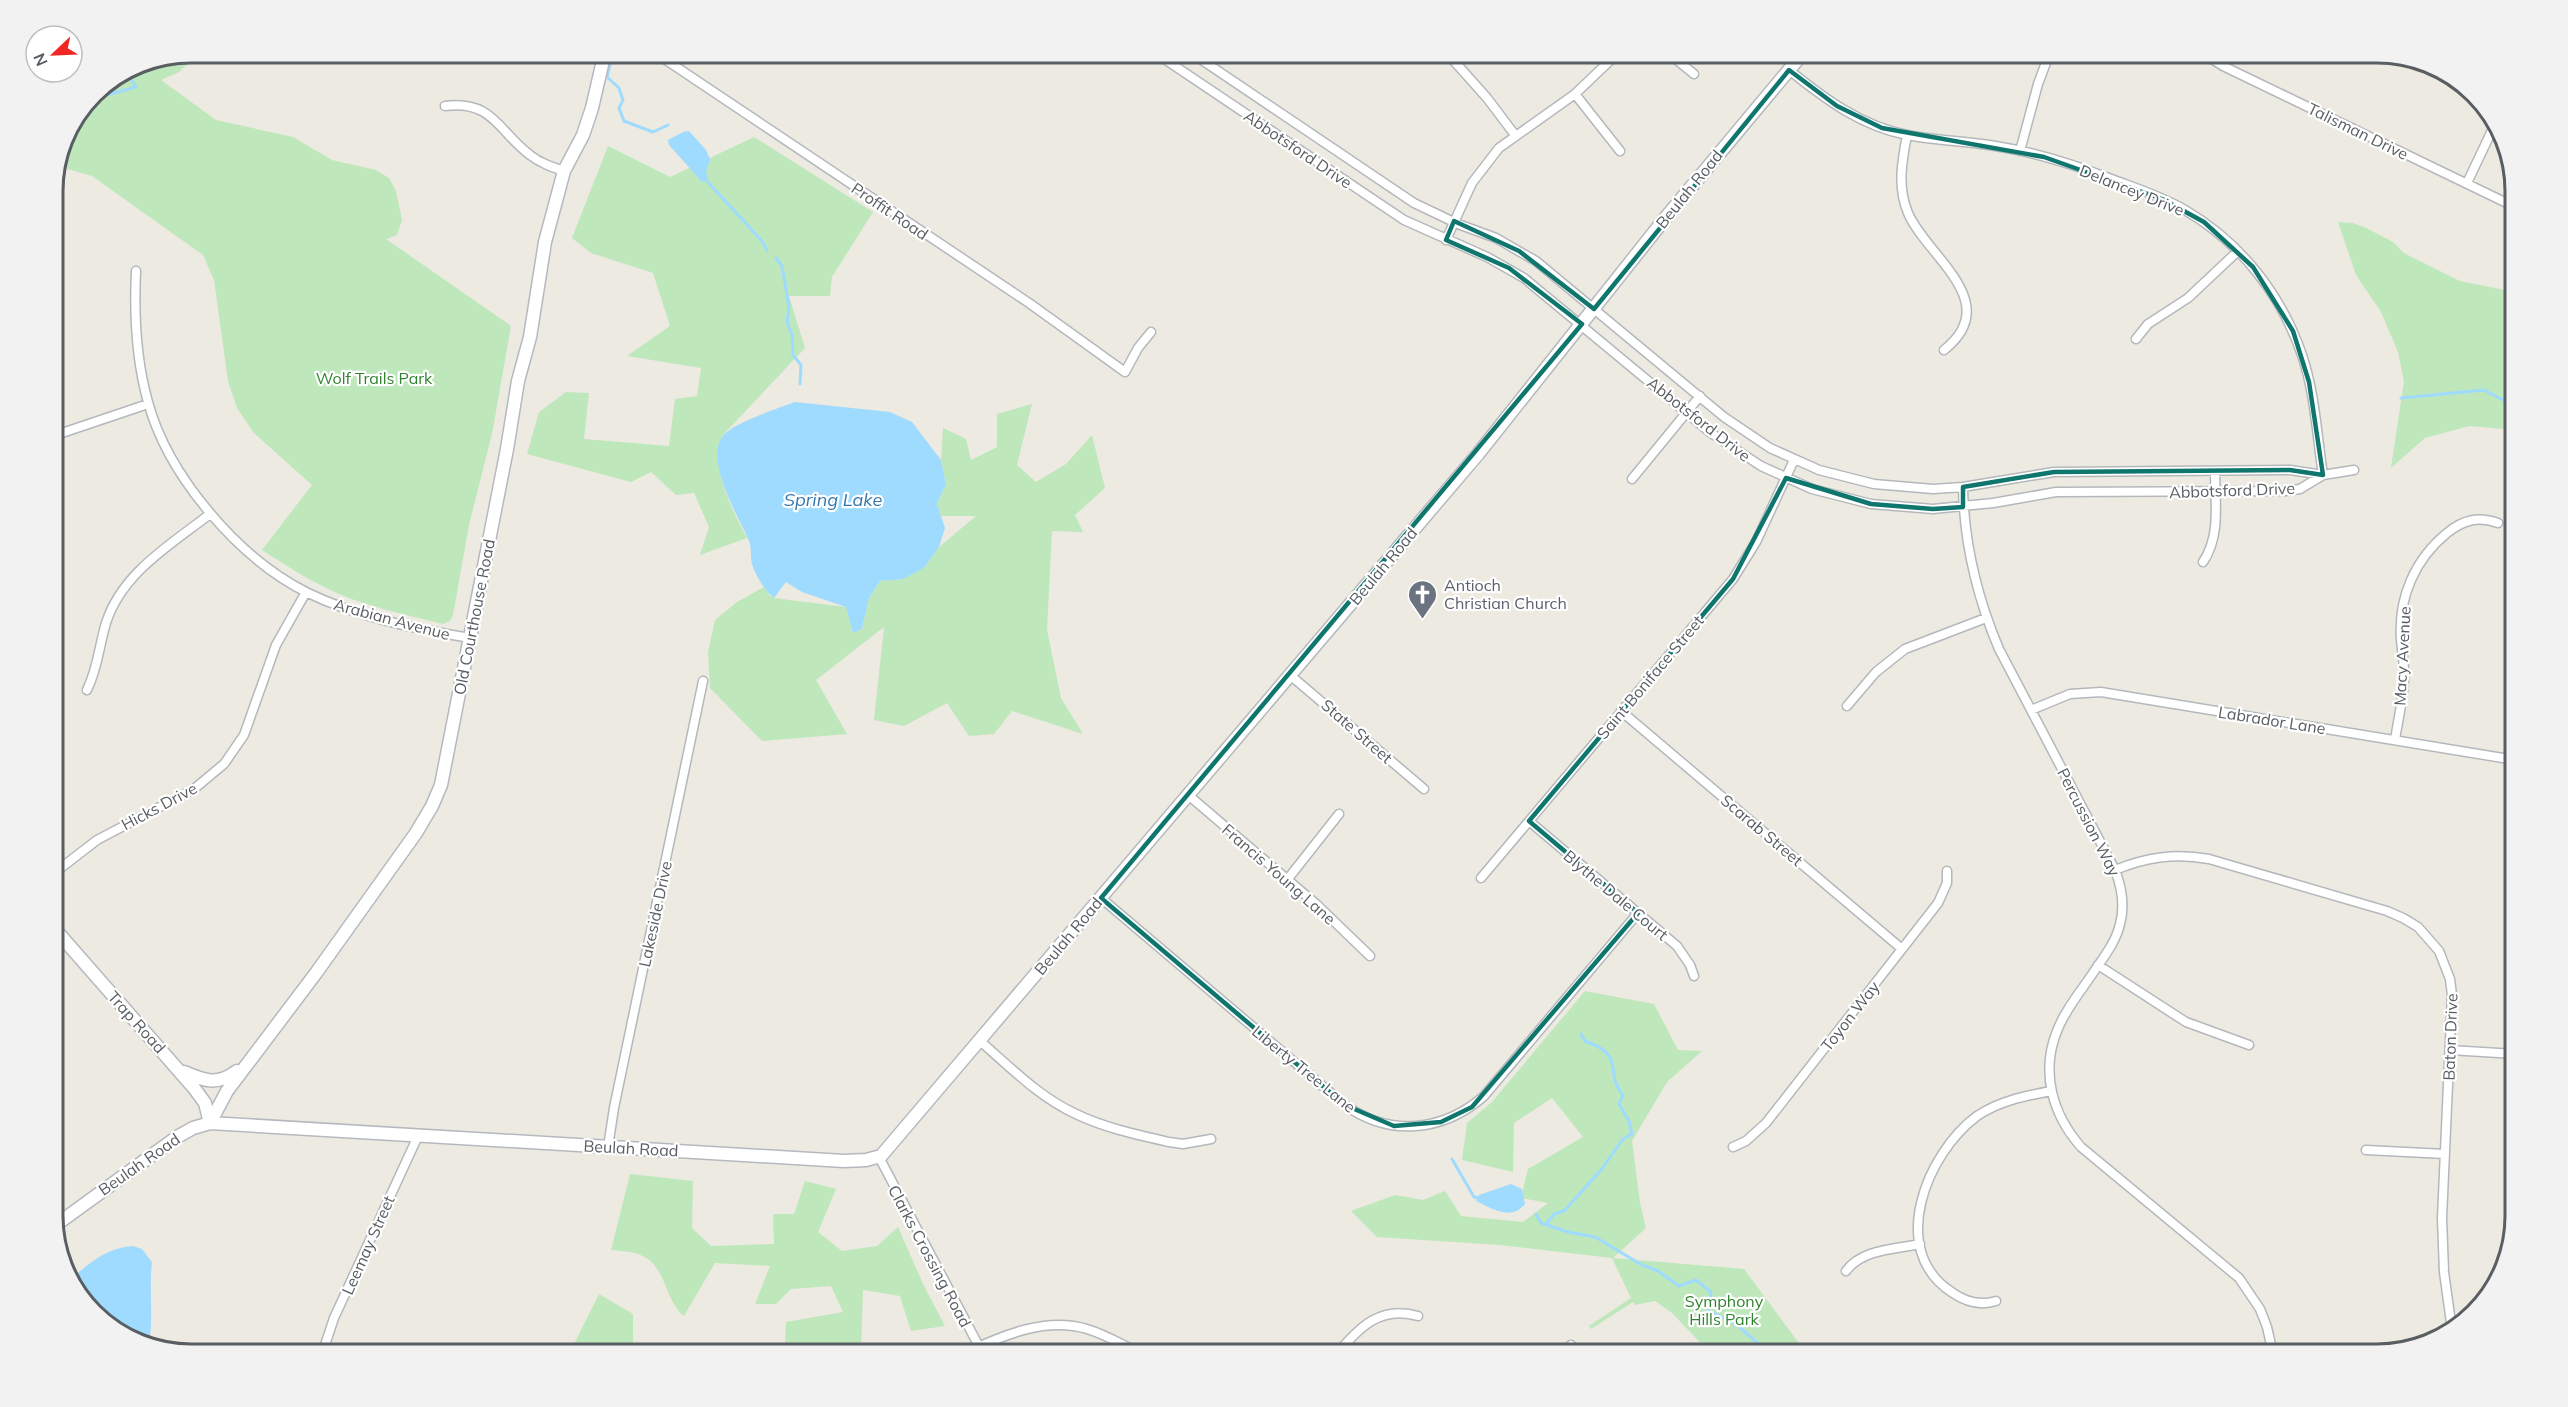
<svg xmlns="http://www.w3.org/2000/svg" width="2568" height="1407" viewBox="0 0 2568 1407" font-family="Mulish,sans-serif">
  <style>
    .green { fill: #bee7bb }
    .water { fill: #9fdbff }
    .lines { fill: none; stroke-linecap: round; stroke-linejoin: round }
    .stream { stroke: #9fdbff; stroke-width: 3 }
    .street-casing { stroke: #b4b8bc; stroke-width: 11 }
    .secondary-casing { stroke: #b5b9bf; stroke-width: 15 }
    .street { stroke: #fff; stroke-width: 8 }
    .secondary { stroke: #fff; stroke-width: 12 }
    .marked { fill: none; stroke: #0f766e; stroke-width: 4.5; stroke-linejoin: round }
    .labels { text-anchor: middle; stroke-width: 4.5; stroke-linejoin: round; paint-order: stroke }
    .street-label { font-size: 16px; fill: #595e63; stroke: #fff }
    .park-label { font-size: 16px; fill: #30842f; stroke: #fff }
    .worship-label { font-size: 16px; fill: #5b616d; stroke: #fff; text-anchor: start }
    .water-label { font-size: 18px; font-style: italic; fill: #3677ad; stroke: #fff }
    .rim { fill: none; stroke: #595e63; stroke-width: 3 }
  </style>
  <rect width="100%" height="100%" fill="#edeae1"/>
  <path class="green" d="M224,53L190,61L179,72L161,80L216,120L293,137L332,160L376,170L389,178L396,191L402,220L397,235L386,239L511,326L492,434L469,525L453,615L450,621L443,624C408,615 372,608 339,594C311,582 287,566 262,550L312,485L253,432L237,408L228,381L214,280L203,255L92,176L57,166L63,138L93,93L138,63L191,53Z
    M754,137L873,212L832,277L830,296H789L805,348L723,435C708,463 733,512 747,538L700,555L709,527L694,493L676,495L651,472L631,482L527,454L539,412L566,392L589,393L584,439L669,446L675,399L697,396L701,368L627,356L670,326L653,273L591,253L572,238L608,146L670,177Z
    M2338,222L2353,223L2366,228L2393,242L2404,253L2460,281L2515,292V430L2469,426L2425,438L2391,468L2404,381L2398,352L2381,312L2356,275Z
    M1032,404L1017,465L1036,482L1066,464L1092,435L1105,488L1075,515L1083,532L1052,531L1047,630L1061,698L1083,734L1012,711L994,734L969,736L947,703L904,726L874,720L884,627L816,680L847,734L762,741L710,688L708,652L715,620L737,602L764,587L769,595L774,598L846,607L853,632L862,629L869,598L880,581L903,579L924,568L939,547L976,516H941L937,504L946,484L941,460L943,428L966,439L971,460L997,447V414Z
    M1585,991L1654,1004L1678,1050L1702,1051L1667,1082L1632,1141L1640,1203L1646,1228L1613,1258L1744,1269L1807,1354H1711L1672,1313L1655,1301L1635,1305L1633,1302L1591,1329L1589,1326L1631,1298L1612,1258L1500,1245L1377,1237L1351,1211L1395,1195L1423,1200L1445,1191L1461,1216L1523,1222L1548,1203L1521,1198L1528,1169L1583,1137L1552,1098L1514,1123L1513,1172L1462,1160L1467,1123L1492,1102Z
    M630,1174L693,1181L692,1228L711,1246L774,1244L773,1214H794L805,1181L836,1189L818,1232L842,1251L877,1246L898,1227L924,1286L945,1326L911,1331L900,1296L863,1290L861,1349L785,1343L786,1322L843,1312L831,1286L791,1289L776,1304H755L770,1266L715,1263L684,1316C662,1298 668,1262 635,1253C628,1251 619,1251 611,1250Z
    M599,1294L633,1314V1351L611,1354H569Z"/>
  <path class="water" d="M689,131L706,150L710,159L706,172L708,180L702,182L669,145L668,140L683,132Z
    M795,402L890,412L912,422L941,460L946,484L937,504L945,528L939,547L924,568L903,579L880,581L869,598L862,629L853,633L846,607L802,592L786,582L774,598C765,592 755,574 752,564C750,556 752,549 749,541C739,517 705,463 722,437C730,424 779,408 795,402Z
    M1511,1184L1522,1189L1525,1204C1511,1221 1493,1209 1476,1201L1479,1195Z
    M133,1246L142,1249L152,1262C149,1287 153,1312 150,1337L145,1341L128,1339L76,1293L71,1279C90,1262 107,1248 133,1246Z"/>
  <g class="lines">
    <path class="stream" d="M613,52L607,77L619,88L623,100L619,108L624,121L653,132L668,125
      M88,100L136,87L126,71
      M705,179L762,241L767,250
      M776,258L782,266L789,307L787,323L792,334L793,355L801,365L800,384
      M2401,398L2484,390L2509,403L2515,404
      M1452,1159L1474,1197L1479,1198
      M1536,1214L1541,1223L1568,1232L1595,1237L1642,1265L1658,1271L1679,1286L1696,1280L1711,1292L1708,1310L1737,1325L1770,1354
      M1547,1223L1554,1214L1564,1211L1601,1170L1623,1139L1632,1134L1629,1121L1619,1104L1623,1095C1603,1072 1628,1056 1585,1041L1581,1034"/>
    <defs>
      <path id="street" d="M654,52L1029,303L1125,372L1138,348L1151,332
        M1154,52L1404,220L1487,257L1524,278L1711,433L1761,466L1812,489L1871,504L1933,509L1993,503L2056,492L2286,491L2300,489L2323,475
        M1190,52L1414,203L1458,224L1496,238L1536,261L1724,417L1770,448L1819,470L1874,484L1933,489L1963,487L2054,472L2290,470L2323,475L2354,470
        M1446,52L1487,98L1515,135
        M1667,52L1694,74
        M2201,52L2223,66L2515,207
        M1789,70C1825,99 1861,126 1907,135C1938,141 1970,141 2001,147C2039,153 2078,166 2114,180C2138,189 2163,197 2185,210C2241,243 2281,294 2302,355C2315,393 2317,436 2323,475
        M1575,94L1620,151
        M445,106C493,100 498,131 530,155C540,163 552,167 564,171
        M1907,135C1902,161 1897,187 1908,213C1926,256 2005,302 1944,350
        M2020,151L2038,84L2050,52
        M2467,183L2495,124
        M1446,240L1472,183L1499,148L1575,94L1619,52
        M136,271C134,314 136,360 148,402C168,476 239,559 308,593C358,617 415,629 470,638
        M2136,339L2148,324L2188,298L2238,251
        M53,436L148,404
        M1632,479L1700,396
        M1963,487C1964,544 1977,597 1999,649L2115,870C2122,888 2125,906 2120,924C2116,942 2103,958 2093,973C2081,991 2065,1010 2057,1031C2040,1073 2053,1115 2081,1147L2239,1278L2260,1309L2267,1327L2273,1354
        M2203,562C2221,536 2215,501 2215,471
        M1290,675L1424,789
        M87,690C98,668 99,646 106,623C122,573 170,545 210,514
        M1847,706L1876,672L1905,649L1986,618
        M2031,710L2070,694L2101,692L2515,760
        M1621,711L1902,949
        M2395,740C2398,720 2403,700 2404,680C2405,666 2402,653 2401,639C2398,598 2415,559 2447,533C2463,520 2478,516 2498,523
        M1187,794L1315,903L1370,956
        M1529,821L1677,946L1690,965L1694,976
        M2115,870C2147,857 2175,853 2209,859L2387,911L2403,918L2418,927L2439,951L2450,979L2452,995L2442,1218L2444,1272L2452,1330
        M53,874L97,840L194,789L224,764L244,735L276,645L306,592
        M1481,878L1733,579L1756,542L1794,460
        M1287,880L1339,814
        M1101,898L1345,1105C1389,1137 1443,1132 1484,1096L1638,913
        M2098,965L2186,1022L2249,1045
        M980,1041C1010,1067 1039,1097 1076,1114C1105,1128 1138,1135 1169,1142L1183,1144L1211,1139
        M2450,1050L2515,1054
        M608,1147L614,1108L703,681
        M1733,1147L1746,1141L1766,1123L1938,903L1947,883V871
        M2366,1150L2445,1154
        M879,1157L983,1354
        M1846,1271C1862,1249 1896,1249 1920,1244
        M1996,1301C1980,1306 1966,1302 1953,1293C1886,1251 1927,1153 1977,1116C1999,1101 2025,1096 2051,1091
        M667,1351L764,1349L830,1354
        M322,1354L334,1318L418,1136
        M962,1354C1000,1337 1044,1316 1087,1329C1107,1335 1124,1346 1142,1354
        M1337,1354C1359,1327 1381,1305 1418,1316
        M1560,1354L1571,1345"/>
      <path id="secondary" d="M53,927L194,1088L205,1103L210,1123
        M184,1072C205,1081 217,1086 237,1071
        M210,1123L227,1091L316,973L416,833L432,806L441,785L507,449L518,381L530,337L545,242L564,171L583,135L592,108L605,52
        M53,1227L177,1137L193,1128L210,1123L844,1161L866,1160L881,1156L1478,454L1667,216L1804,52"/>
    </defs>
    <use href="#street" class="street-casing"/>
    <use href="#secondary" class="secondary-casing"/>
    <use href="#street" class="street"/>
    <use href="#secondary" class="secondary"/>
  </g>
  <path class="marked" d="M1789,70L1837,106L1882,128L2044,157L2162,199L2204,222L2253,267L2293,331L2309,382L2323,475L2290,470L2054,472L1963,487V507L1933,509L1871,504L1786,478L1733,579L1529,821L1638,913L1472,1107L1441,1122L1394,1126L1345,1105L1101,898L1582,324L1509,268L1446,240L1454,221L1519,251L1594,309Z"/>
  <defs>
    <symbol id="church-pin" viewBox="-11 -11 22 30"><path d="M0 17L-7.5 6A9.5 9.5 0 1 1 7.5 6Z" fill="#6b7280" stroke="#fff"/><path d="M-1.2-6h2.4v3.5h3.3v2.4h-3.3V6h-2.4V-.1h-3.3v-2.4h3.3Z" fill="#fff"/></symbol>
  </defs>
  <g fill-rule="evenodd">
    <use href="#church-pin" x="1406" y="578" width="33" height="45"/>
  </g>
  <g class="labels">
    <g class="street-label">
      <text transform="translate(2358 131) rotate(26)" y="6">Talisman Drive</text>
      <text transform="translate(1298 149) rotate(34)" y="6">Abbotsford Drive</text>
      <text transform="translate(1689 189) rotate(-51)" y="6">Beulah Road</text>
      <text transform="translate(2132 190) rotate(22)" y="6">Delancey Drive</text>
      <text transform="translate(890 211) rotate(34)" y="6">Proffit Road</text>
      <text transform="translate(1699 419) rotate(38)" y="6">Abbotsford Drive</text>
      <text transform="translate(2232 490) rotate(-2)" y="6">Abbotsford Drive</text>
      <text transform="translate(1383 566) rotate(-50)" y="6">Beulah Road</text>
      <text transform="translate(474 617) rotate(-79)" y="6">Old Courthouse Road</text>
      <text transform="translate(392 619) rotate(15)" y="6">Arabian Avenue</text>
      <text transform="translate(2402 656) rotate(-87)" y="6">Macy Avenue</text>
      <text transform="translate(1650 677) rotate(-50)" y="6">Saint Boniface Street</text>
      <text transform="translate(2272 720) rotate(9)" y="6">Labrador Lane</text>
      <text transform="translate(1357 731) rotate(41)" y="6">State Street</text>
      <text transform="translate(159 806) rotate(-28)" y="6">Hicks Drive</text>
      <text transform="translate(2089 822) rotate(63)" y="6">Percussion Way</text>
      <text transform="translate(1762 830) rotate(40)" y="6">Scarab Street</text>
      <text transform="translate(1279 874) rotate(41)" y="6">Francis Young Lane</text>
      <text transform="translate(1616 895) rotate(40)" y="6">Blythe Dale Court</text>
      <text transform="translate(655 914) rotate(-78)" y="6">Lakeside Drive</text>
      <text transform="translate(1068 936) rotate(-50)" y="6">Beulah Road</text>
      <text transform="translate(1850 1016) rotate(-52)" y="6">Toyon Way</text>
      <text transform="translate(137 1022) rotate(48)" y="6">Trap Road</text>
      <text transform="translate(2450 1037) rotate(-88)" y="6">Baton Drive</text>
      <text transform="translate(1304 1069) rotate(39)" y="6">Liberty Tree Lane</text>
      <text transform="translate(631 1148) rotate(3)" y="6">Beulah Road</text>
      <text transform="translate(139 1164) rotate(-35)" y="6">Beulah Road</text>
      <text transform="translate(368 1245) rotate(-66)" y="6">Leemay Street</text>
      <text transform="translate(930 1256) rotate(62)" y="6">Clarks Crossing Road</text>
    </g>
    <g class="park-label">
      <text x="374" y="384">Wolf Trails Park</text>
      <text x="1724" y="1307">Symphony<tspan x="1724" dy="18">Hills Park</tspan></text>
    </g>
    <g class="worship-label">
      <text x="1444" y="591">Antioch<tspan x="1444" dy="18">Christian Church</tspan></text>
    </g>
    <g class="water-label">
      <text x="833" y="506">Spring Lake</text>
    </g>
  </g>
  <path d="M0 0H2568V1407H0ZM191 63H2377A128 128 0 0 1 2505 191V1216A128 128 0 0 1 2377 1344H191A128 128 0 0 1 63 1216V191A128 128 0 0 1 191 63Z" fill="#f2f2f3" fill-rule="evenodd"/>
  <path class="rim" d="M191 63H2377A128 128 0 0 1 2505 191V1216A128 128 0 0 1 2377 1344H191A128 128 0 0 1 63 1216V191A128 128 0 0 1 191 63Z"/>
  <g transform="translate(54 54) rotate(247)"><circle r="28" fill="#ffffff" stroke="#bdbfc1" stroke-width="1.5"/>
  <path d="M0-4.5L10 22L0 15L-10 22Z" fill="#f22622"/>
  <text y="-9" font-size="16" font-weight="bold" text-anchor="middle" fill="#595e63">N</text>
  </g>
</svg>
